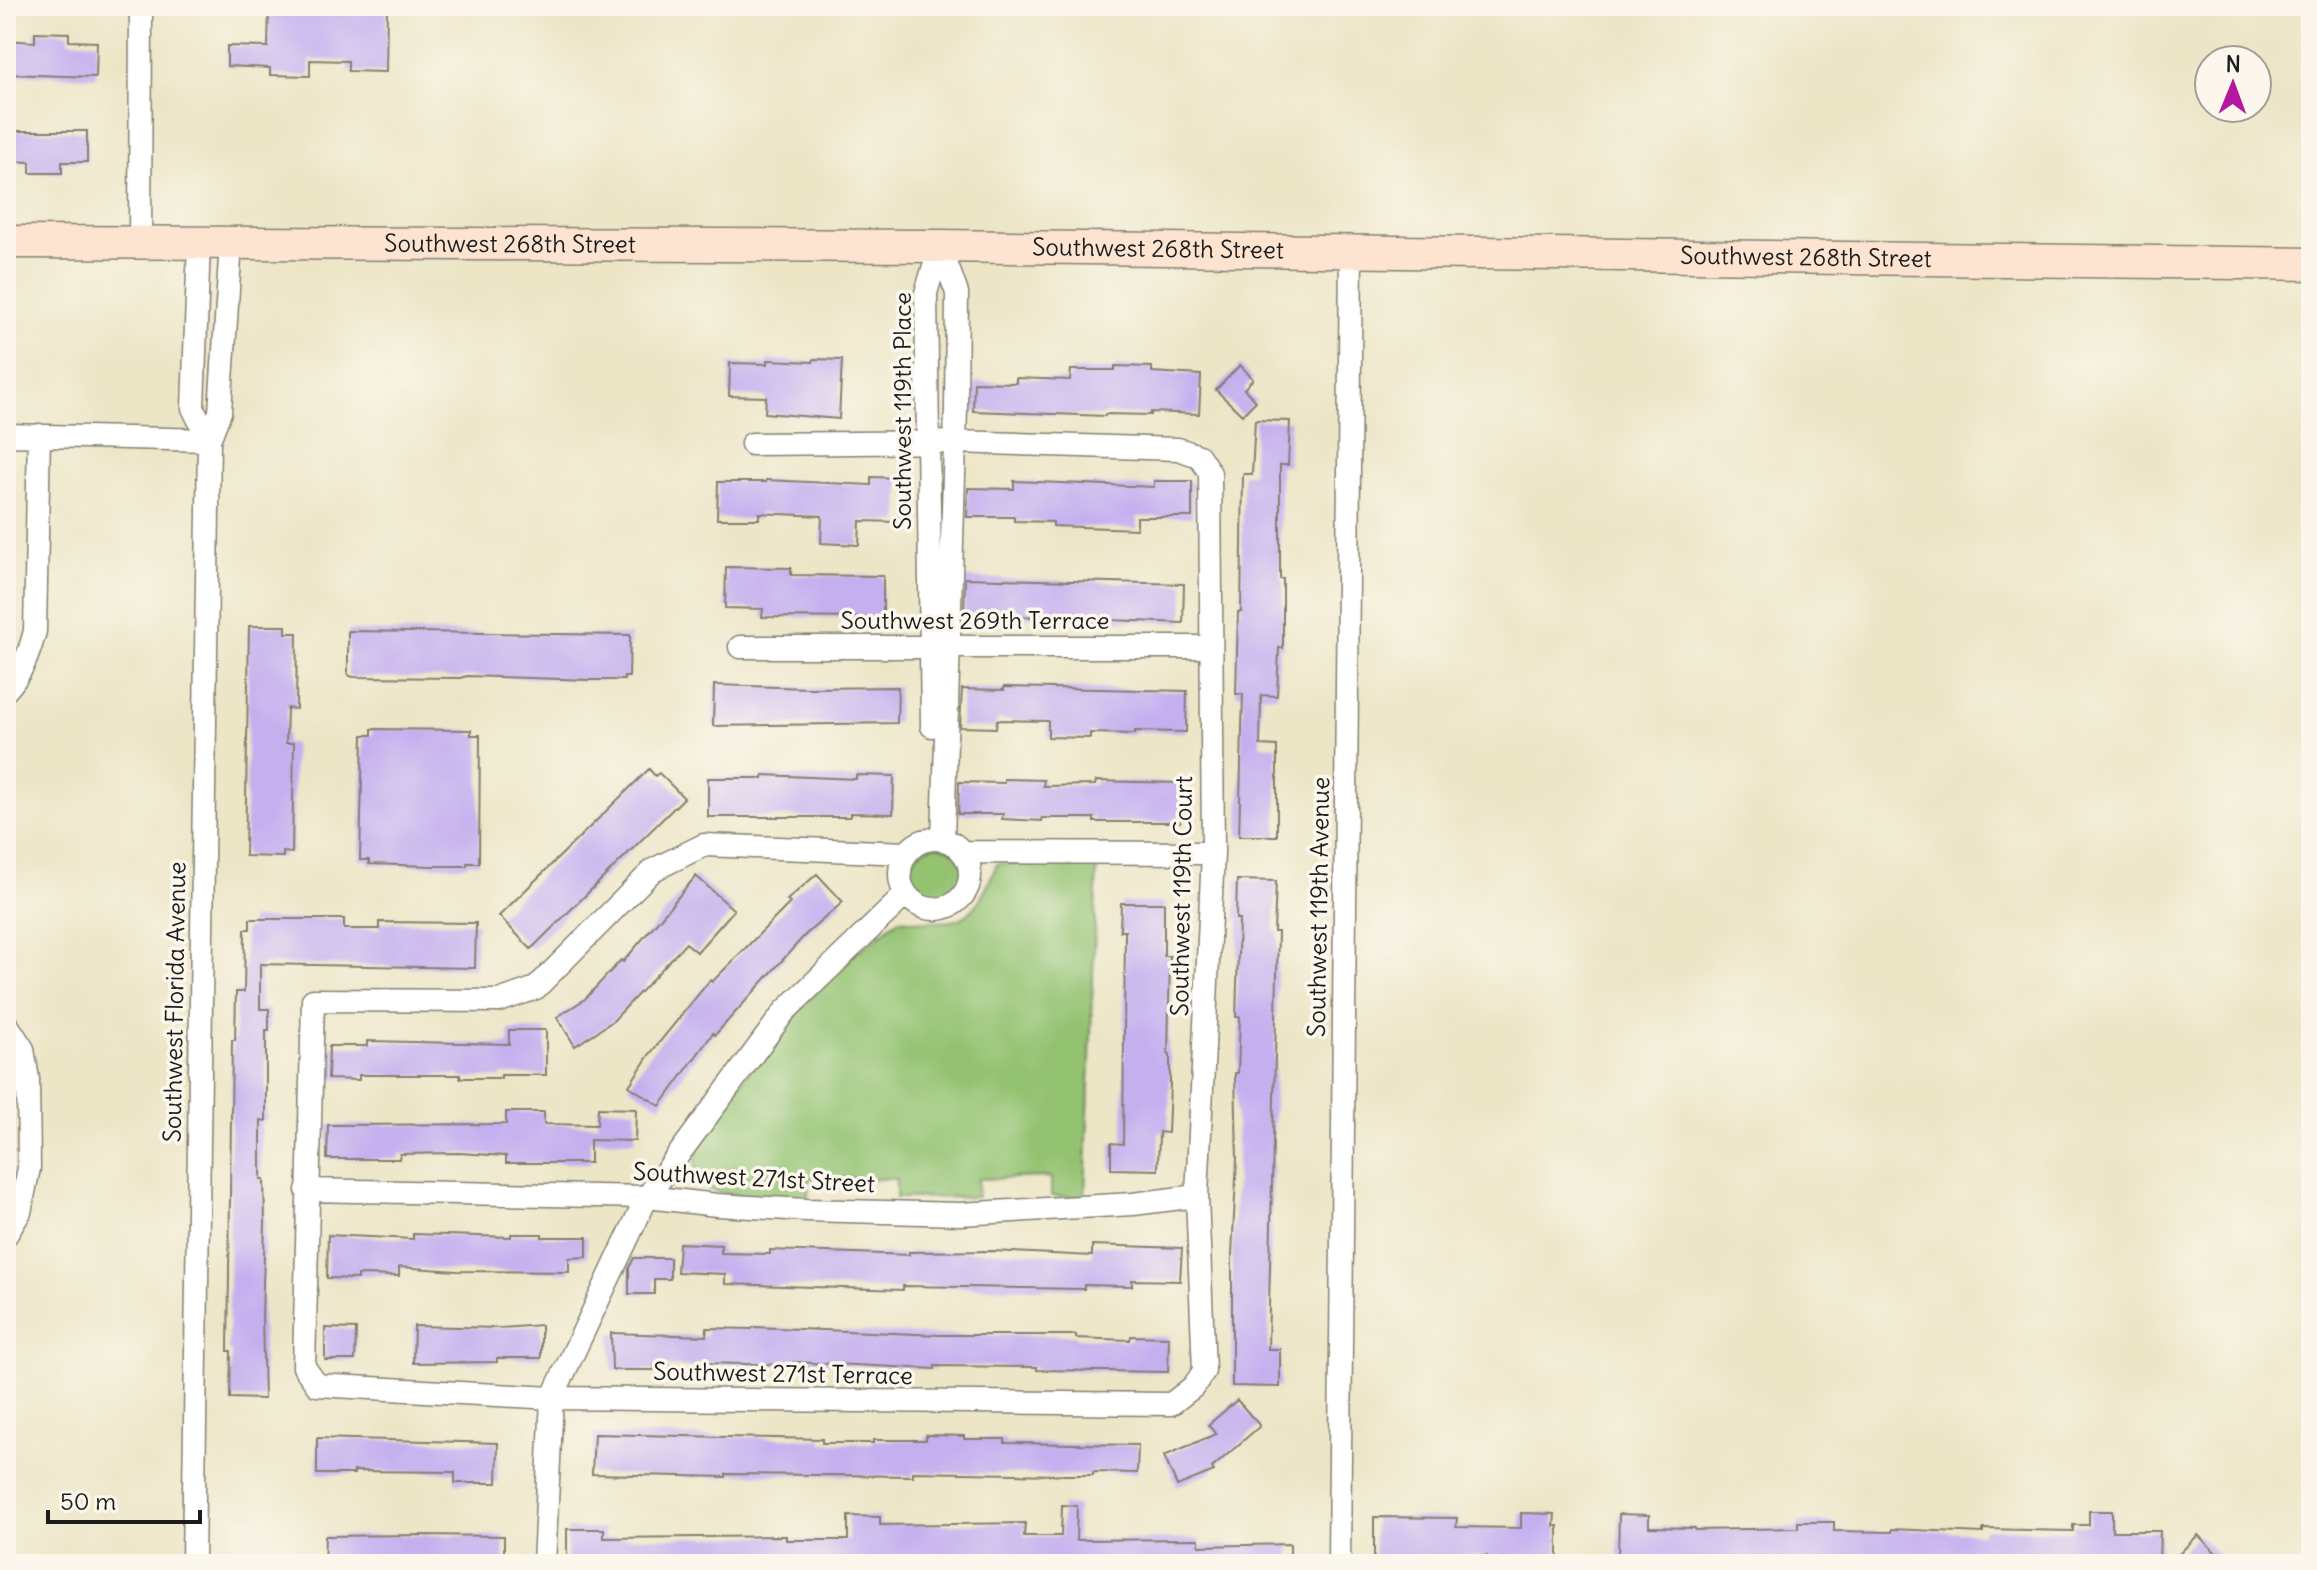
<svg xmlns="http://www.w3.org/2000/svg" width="2317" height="1570" viewBox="0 0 2317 1570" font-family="Delius,sans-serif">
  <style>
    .green { fill: #93c271; stroke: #586f46; stroke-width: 2 }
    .building { fill: #c5b0ef }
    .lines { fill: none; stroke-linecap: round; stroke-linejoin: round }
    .street-casing { stroke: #848071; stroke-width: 25 }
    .secondary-casing { stroke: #848071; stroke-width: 35 }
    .street { stroke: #fff; stroke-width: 22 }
    .secondary { stroke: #fde4d1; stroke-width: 32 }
    .labels { text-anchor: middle; stroke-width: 7; stroke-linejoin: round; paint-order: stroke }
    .street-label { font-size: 24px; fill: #1c1c1c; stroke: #fbf7ec }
  </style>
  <rect width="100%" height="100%" fill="#fbf7ec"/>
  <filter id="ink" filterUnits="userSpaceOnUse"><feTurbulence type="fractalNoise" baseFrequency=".0125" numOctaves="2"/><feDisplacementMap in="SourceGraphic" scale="16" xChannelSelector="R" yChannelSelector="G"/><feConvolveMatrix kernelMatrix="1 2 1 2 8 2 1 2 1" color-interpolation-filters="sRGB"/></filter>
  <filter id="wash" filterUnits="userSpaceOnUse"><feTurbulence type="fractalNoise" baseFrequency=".006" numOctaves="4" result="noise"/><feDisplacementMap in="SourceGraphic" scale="32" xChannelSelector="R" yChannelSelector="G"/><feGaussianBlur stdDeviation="1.8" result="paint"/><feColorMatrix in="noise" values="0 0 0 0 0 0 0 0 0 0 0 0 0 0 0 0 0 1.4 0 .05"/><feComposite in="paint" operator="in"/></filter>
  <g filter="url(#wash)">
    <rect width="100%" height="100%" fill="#ece5c6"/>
    <path class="green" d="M910 873a27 27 0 1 1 54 0a27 27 0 1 1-54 0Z
      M997,864H1097L1085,1197L1051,1196V1177L978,1179L977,1197L896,1198V1179L809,1178L808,1197C785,1196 716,1199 701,1184C691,1173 697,1153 700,1141L768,1045L842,965L899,919C965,925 970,927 997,864Z"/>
    <g id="blocks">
      <path class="building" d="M269,6H387L386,72L348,71V61L310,60V76L270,75V68L227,66V46L268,47Z
        M35,32L69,33V41L97,42L96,77L6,74V40L35,42Z
        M6,131H87V162H62V173H30V162L6,161Z
        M814,359L842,360L839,419L765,413L766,397L729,396L730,363L767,364V360L813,362Z
        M1240,365L1253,379L1244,389L1256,401L1242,415L1216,390Z
        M1115,366L1152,367V372L1201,375L1199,414L1151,412V415L1105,414V416L973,411L974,382L1016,383V378L1070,380L1071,370H1115Z
        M1255,420L1290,421L1288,465H1280V579H1283V648H1279L1277,696L1261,695L1260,745L1277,746V836H1239L1243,694H1236L1238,612H1241L1243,474H1252Z
        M871,477L900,478L899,522L860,521L859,545L821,543L822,516L759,513V519H717L718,482H766V480L871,485Z
        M1014,481L1154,487V481H1192V517H1137V529L1053,526V522L1014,521V517H967L968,488L1014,489Z
        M726,567L791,568V575L883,576V618L762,617L763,609L725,608Z
        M965,578L1184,584L1183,623L964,614Z
        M249,626H286V633H297L296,709L287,708L286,743H294L292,853L283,852V857L245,856Z
        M348,631L630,635L629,677H624V680H591L467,676L460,678L353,677L348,675Z
        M714,685L810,688L898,687L897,723L713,726Z
        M1004,687L1187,691L1186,732L1135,731V734L1090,733V738L1048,737V721L997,720L996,728L960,727L962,689L1004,690Z
        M372,729L471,730V735H480L479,863H467V866H433L369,864V860H360L363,735H372Z
        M649,769L655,776L659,773L684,798L531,949L499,916Z
        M763,775L856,779V775L894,776L893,814L850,813V817H708V778H763Z
        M1004,779L1044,780L1043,786L1095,785L1096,781L1181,783L1180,822H1094V818H1042V821L1002,819L1003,814H958L959,782L1004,783Z
        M817,874L843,902L805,935L715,1035L713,1033L660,1106L629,1086L649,1055L710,980L712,982L790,903L787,900Z
        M696,876L734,910L697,952L686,943L613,1021L575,1046L557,1017L585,999L621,960L623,962Z
        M1237,880L1276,881L1274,932H1278L1268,1349H1280V1387L1232,1386V1254L1237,1159L1235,1073H1238L1240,1017H1236L1239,919H1236Z
        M1121,903H1164V956H1170L1168,1054H1170V1084L1168,1133L1159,1132L1158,1170L1111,1169V1143L1123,1144L1125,931H1120Z
        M250,919H344V929H379V922L476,923L475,968L260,964V1009H269V1030H266V1121L261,1120V1179H264L265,1223L262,1316L264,1399L230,1398L231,1351H228L232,1040H235L236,992H244L245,929H250Z
        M509,1030H546V1075H501V1078H460V1075H359V1080L328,1079L329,1046H367V1041L509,1044Z
        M598,1108L636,1109L635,1141L590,1140V1163H506V1156L459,1153L400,1154L399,1159H327L328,1125L506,1124V1112H544V1124L597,1125Z
        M413,1234L511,1237V1234H542V1237H587V1257L569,1258V1272L457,1271L399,1267V1276L358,1275V1279L327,1278L328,1235L413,1239Z
        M679,1243L721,1245V1253L770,1254V1250L909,1255V1252L993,1251L1092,1256V1245L1182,1248L1180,1281L1132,1280V1286L1084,1285V1289L903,1286V1290L725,1284V1274L677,1272Z
        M634,1258H670V1279H654V1294H629V1268Z
        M541,1325V1358H497V1362L413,1363L414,1326L501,1328Z
        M753,1327L940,1335H1076V1338L1130,1340L1131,1336L1169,1337L1168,1372L1037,1370V1367L935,1366V1369L793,1362V1365L696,1363V1367L654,1365V1370H612L611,1333L706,1336L707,1328L752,1329Z
        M325,1328L356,1329L355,1360H325Z
        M1237,1400L1260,1426L1212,1468L1214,1471L1177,1486L1164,1456L1216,1434L1208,1425Z
        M594,1434L822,1439V1443H873V1440H926V1435L964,1436V1439H1005V1443L1138,1445L1137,1473L1093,1472V1475H1059L913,1472V1476L726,1474V1477L592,1474Z
        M317,1438L498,1443L497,1483H455V1472L354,1471V1474H317Z
        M1062,1505L1077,1506L1076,1540L1199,1539V1546L1290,1544V1564H567V1529H604V1538L786,1536V1540H848V1516L880,1517V1525L1025,1523L1024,1536H1061Z
        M2089,1511H2112V1531H2160L2159,1564H1798L1695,1561L1658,1564V1561L1626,1560V1557H1618L1619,1514L1649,1515V1527L1695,1528V1530L1798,1528V1522H1834V1531L1892,1532V1529L1983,1533V1529L2073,1531V1525H2089Z
        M1521,1513L1555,1514L1554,1526H1558V1560L1521,1564V1560L1487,1559V1556L1456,1555V1563L1374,1562V1517L1457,1518L1456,1527L1521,1528Z
        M421,1535L504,1536V1564H324L325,1536Z
        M2198,1535L2227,1564H2169Z"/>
    </g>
  </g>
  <g filter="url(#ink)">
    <use href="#blocks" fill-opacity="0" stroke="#848071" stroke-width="2"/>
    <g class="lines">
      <defs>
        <path id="street" d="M199,243L193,408L209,440
          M140,244L141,6
          M940,246L957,293L956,409L943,839
          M6,435L209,440
          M752,444L955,442L1178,449L1199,456L1210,473L1213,853L1197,1196L1204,1371L1193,1387L1171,1404L552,1398L317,1385L304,1367L313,1000L499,1001L536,988L653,870L704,845L907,853
          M740,647H1210
          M6,690C22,673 29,654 35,631L39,435
          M932,726L926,293L940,246
          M900 874a35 35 0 1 1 70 0a35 35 0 1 1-70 0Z
          M963,852L1213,853
          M6,1023L23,1049L28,1079L29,1168L20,1212L6,1235
          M307,1190L647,1197L717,1205L806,1210L960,1214L1133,1204L1197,1196
          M193,1564L209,440L220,412L231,243
          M544,1564L552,1398L647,1197L785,1011L906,894
          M1339,1564L1351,251"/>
        <g id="secondary">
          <path id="s1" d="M6,242L940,246L2311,264"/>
        </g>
      </defs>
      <use href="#street" class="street-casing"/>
      <use href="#secondary" class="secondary-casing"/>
      <use href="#street" class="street"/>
      <use href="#secondary" class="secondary"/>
    </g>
  </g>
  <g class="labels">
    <g class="street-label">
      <text dy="8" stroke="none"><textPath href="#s1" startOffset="504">Southwest 268th Street</textPath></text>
      <text dy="8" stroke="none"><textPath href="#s1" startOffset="1152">Southwest 268th Street</textPath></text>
      <text dy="8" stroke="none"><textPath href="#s1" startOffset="1800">Southwest 268th Street</textPath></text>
      <text transform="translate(903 411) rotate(-90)" y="8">Southwest 119th Place</text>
      <text x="975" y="629">Southwest 269th Terrace</text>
      <text transform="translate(1182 896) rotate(-89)" y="8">Southwest 119th Court</text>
      <text transform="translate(1319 907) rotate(-89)" y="8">Southwest 119th Avenue</text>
      <text transform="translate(175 1002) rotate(-89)" y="8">Southwest Florida Avenue</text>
      <text transform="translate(754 1178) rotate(3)" y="8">Southwest 271st Street</text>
      <text transform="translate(783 1374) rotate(1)" y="8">Southwest 271st Terrace</text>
    </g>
  </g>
  <rect width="2317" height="1570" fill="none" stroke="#fbf7ec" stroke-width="32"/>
  <g transform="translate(2233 84) rotate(1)"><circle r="38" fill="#fbf7ec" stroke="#a29f99" stroke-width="2"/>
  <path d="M0-6L14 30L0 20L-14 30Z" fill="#b5179e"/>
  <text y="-12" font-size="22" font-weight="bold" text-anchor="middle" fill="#1c1c1c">N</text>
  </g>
  <path d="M48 1510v12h152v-12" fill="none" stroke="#1c1c1c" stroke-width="4"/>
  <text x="60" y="1510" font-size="24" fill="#1c1c1c" stroke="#fbf7ec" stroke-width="6" paint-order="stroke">50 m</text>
</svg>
